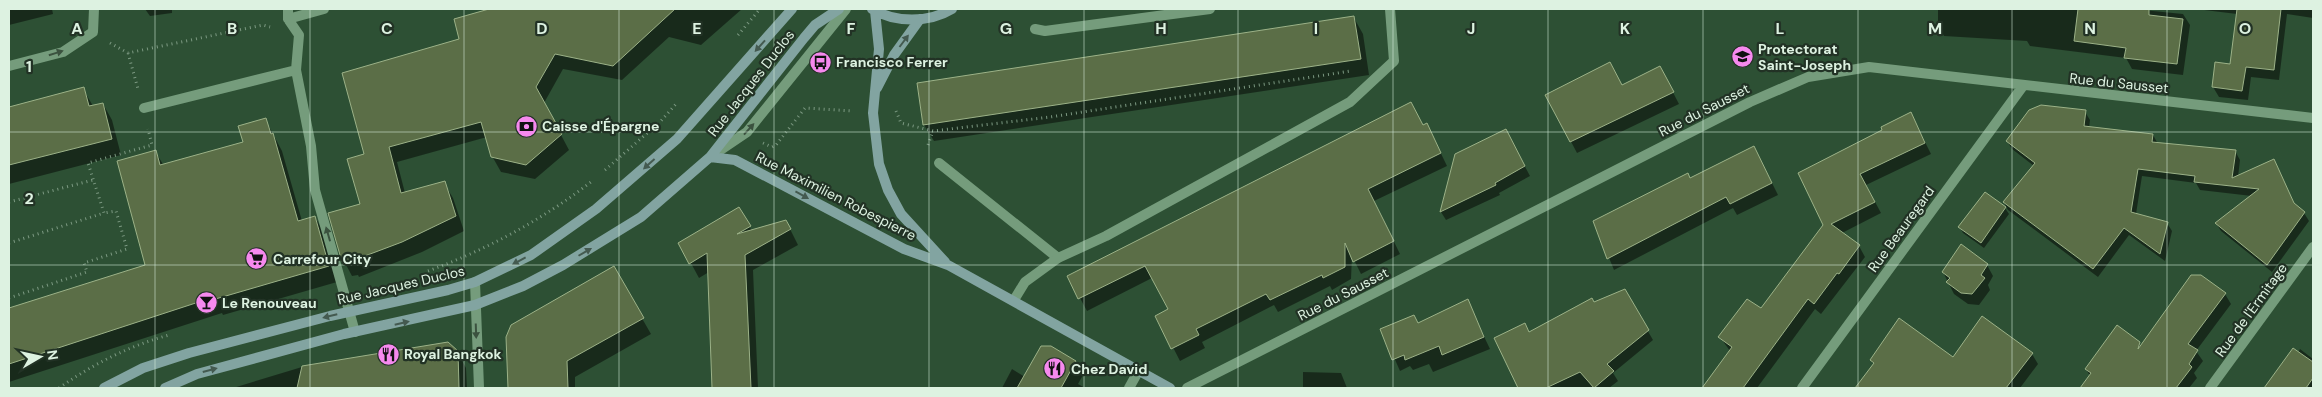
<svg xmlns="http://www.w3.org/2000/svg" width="2322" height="397" viewBox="0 0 2322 397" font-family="'DM Sans',sans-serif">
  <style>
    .shadow { fill: #0007 }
    .building { fill: #5b6e47; stroke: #9cb288 }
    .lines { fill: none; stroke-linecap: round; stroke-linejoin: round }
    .path { stroke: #7c9982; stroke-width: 3; stroke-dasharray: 1 4; stroke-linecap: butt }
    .lane { stroke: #759c7c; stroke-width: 10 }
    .street { stroke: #759c7c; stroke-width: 10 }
    .secondary { stroke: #82a4a1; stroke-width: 10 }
    .oneway { fill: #445a50 }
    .oneway2 { fill: #3b523f }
    .grid { fill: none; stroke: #ddf2e1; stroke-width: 1; stroke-opacity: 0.55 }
    .labels { text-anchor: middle; stroke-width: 4.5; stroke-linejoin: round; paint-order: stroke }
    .poi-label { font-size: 14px; font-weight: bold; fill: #ddf2e1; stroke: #223225; text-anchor: start }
    .street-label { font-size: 14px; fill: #ddf2e1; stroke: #223225 }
    .grid-label { font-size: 16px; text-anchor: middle; font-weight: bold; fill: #ddf2e1; stroke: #223225; stroke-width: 4.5; stroke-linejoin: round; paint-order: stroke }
  </style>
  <rect width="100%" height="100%" fill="#2d5034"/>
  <path class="shadow" d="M9,9H52L53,14L9,25V36Z
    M145,9H172V13L150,16Z
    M494,9H742L701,45L669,37L622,80L563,69L544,103L569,150L535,179L501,172L492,156L487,137L397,162L405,193L444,183L453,198L464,231L422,252L359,277L358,275L352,276L344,261L361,205L365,155L460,40L455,20Z
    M1938,9H2133L2183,14L2190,25L2183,75L2132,69L2126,58L2030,46L2027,41L1944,36L1938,25Z
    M2196,9H2313V18L2287,14L2279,80L2251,77L2248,100L2219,97L2213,87L2231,66L2237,14Z
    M1354,18L1363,34L1369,75L934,141L924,125Z
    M1666,79L1679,104L1577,153L1547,96Z
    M83,89L93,106L103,104L112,120L121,155L9,184V108Z
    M2085,112L2090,120L2089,128L2153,135L2158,144L2235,151L2240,160L2238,177L2294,205L2304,213L2309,221L2272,272L2221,231L2216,223L2252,196L2200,190L2196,183L2142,176L2136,214L2167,223L2172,231L2165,261L2129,235L2098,277L2008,210L2004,203L2034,166L2012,149L2007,141Z
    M1911,114L1931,154L1866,185L1881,213L1842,233L1859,246L1865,257L1821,314L1815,309L1757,388H1704L1730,351L1720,337L1761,310L1825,225L1884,130Z
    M265,119L282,151L302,221L315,217L324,233L337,282L223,315L222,313L9,382V309L146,266L155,151L164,166L245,143Z
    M1423,126L1433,137L1447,166L1374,201L1400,254L1361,274L1352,256L1351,279L1332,290L1330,286L1278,312L1274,305L1202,342L1205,348L1180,361L1157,316L1169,310L1152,278L1087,311L1068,276Z
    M1511,140L1530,176L1499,193L1500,195L1446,220L1441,212Z
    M1760,159L1778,195L1737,215L1733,208L1614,270L1594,221L1690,179Z
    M2005,208L2009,214L1984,248L1963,233L1960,227Z
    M739,209L752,231L786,221L798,245L753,270L758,388H713L709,272L699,278L680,243Z
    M1987,265L1993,276L1988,285L1990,290L1979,305L1968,304L1954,294L1943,272Z
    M613,268L651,334L575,377V388H509L507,337Z
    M1624,290L1653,340L1613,373L1618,381L1609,388H1520L1495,338L1529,334Z
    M2225,294L2231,304L2196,351L2203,361L2194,373L2197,378L2189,388H2081L2090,376L2086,369L2139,342L2141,346Z
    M1467,301L1490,349L1433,372L1429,364L1413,370L1410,366L1400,371L1382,330L1418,324Z
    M2293,349L2298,353L2300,349L2313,359V388H2265Z
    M457,351L466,368L467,388H233L302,367Z
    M2032,354L2038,364L2020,388H1857L1874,365L1871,360Z
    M1075,362L1083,375L1078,384L1085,388H1002L1012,369L1025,377Z
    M1303,372L1341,373L1347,388H1303Z"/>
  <path class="building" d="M489,9H675L613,66L555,54L536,87L562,134L526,165L491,157L481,122L389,147L401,193L445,181L456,216L402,242L349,262V260L342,262L328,213L360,204L347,159L364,154L342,73L459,39L454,19Z
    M2078,9H2149V15L2183,19L2177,64L2124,58L2126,48L2074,41Z
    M2237,9H2281L2274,70L2246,67L2242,91L2212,87L2215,62L2230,64Z
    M1354,16L1361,59L923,125L917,83Z
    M1610,62L1622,85L1660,66L1674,92L1570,142L1545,95Z
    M84,87L89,106L103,103L112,139L9,165V107Z
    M1411,102L1423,125L1427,123L1441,153L1368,189L1394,241L1353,262L1345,243V267L1323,278L1322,275L1270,300L1266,294L1196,329L1199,335L1171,349L1155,316L1168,309L1145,266L1078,299L1067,276Z
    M2041,105L2086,110L2084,126L2153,134L2152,142L2236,150L2232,178L2274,159L2294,203L2305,212L2267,265L2215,223L2259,189L2194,182L2195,176L2138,169L2131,212L2168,222L2160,254L2124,228L2093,269L2003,202L2035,163L2006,141L2029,110Z
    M1911,112L1925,143L1860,174L1875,202L1831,224L1860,245L1839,274L1837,273L1814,304L1808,299L1743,388H1702L1732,347L1718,337L1747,299L1761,308L1823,225L1798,173L1882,130L1881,127Z
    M266,118L271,134L273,133L298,221L315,216L329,266L212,300L211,298L9,364V308L145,265L117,161L156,150L160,165L243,142L238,126Z
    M1506,129L1525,166L1495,183L1496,185L1440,212L1455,154Z
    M1754,146L1772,183L1730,204L1726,197L1607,259L1593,221L1688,173L1690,178Z
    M1985,192L2006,207L1981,243L1958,227Z
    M739,207L751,226L737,234L786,220L791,229L745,255L751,388H712L707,253L689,264L678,243Z
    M1961,244L1988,264L1981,275L1985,278L1972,294L1961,293L1946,282L1950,278L1942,272Z
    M614,266L644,318L567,361L568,388H508L506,337L511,325Z
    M2191,275H2201L2226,293L2188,344L2198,350L2189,364L2192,367L2176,388H2080L2091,373L2085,369L2117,325L2140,342L2138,349Z
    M1625,289L1649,330L1607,364L1614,371L1594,388L1580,372L1546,388H1518L1494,338L1525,323L1529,332L1592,298L1594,302Z
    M1468,299L1484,337L1442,355L1439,346L1405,360L1404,355L1392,360L1380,329L1414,315L1418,323Z
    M1982,316L2033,353L2006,388H1855L1874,363L1870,360L1899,318L1953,357Z
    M448,342L458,351L459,388H297L302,366Z
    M1041,346H1051L1076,361L1061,388H1017Z
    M2293,348L2313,362V378L2306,388H2264Z"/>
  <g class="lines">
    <path class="path" d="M738,35L760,9
      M110,43L128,53L263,25L270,27
      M128,53L138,89
      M896,111L901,123L933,131L1050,117L1351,71
      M763,143L772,147L776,145L805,108L853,111
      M928,145L933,131
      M605,170L660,122L677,103
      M9,202L93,180
      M9,243L104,213L88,163L152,145L148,129
      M428,271C486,250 542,220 591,182
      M9,298L87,272L84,263L127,249L116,211L104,213
      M59,388C93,364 129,346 169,335"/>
    <path class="lane" d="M288,9V19L299,35L296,70L311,146L315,190L355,332
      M288,19L324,9
      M144,108L296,70
      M713,155L747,132L846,9
      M939,163L1058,258"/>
    <path class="street" d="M1035,29L1045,31L1210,9
      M9,66L63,52L93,32L94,9
      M475,282L479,388
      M1014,300L1025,282L1058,258L1106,236L1350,102L1394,61L1390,9
      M1129,388L1139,370
      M1187,388L1750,102L1808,77L1869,67L2313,118
      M1802,388L2023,86
      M2210,388L2313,247"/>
    <path class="secondary" d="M872,9C895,23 929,23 952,9
      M875,11L879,49L873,113L879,164L888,190L901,214L945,262
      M877,88L894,55L920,19
      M710,157L735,160L904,249L948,265L1170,388
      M104,388L143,368L189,353L330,316L448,290L475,282L531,255L596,209L677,139L792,9
      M165,388L197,374L344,334L475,305L523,286L563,265L641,217L710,157L804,38L815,25L839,9"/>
  </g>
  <defs><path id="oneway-solid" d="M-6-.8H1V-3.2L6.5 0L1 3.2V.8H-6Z" transform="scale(1.25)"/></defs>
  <g class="oneway">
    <use href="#oneway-solid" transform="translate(904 41) rotate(-53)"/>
    <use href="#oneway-solid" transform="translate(760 46) rotate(132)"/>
    <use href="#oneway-solid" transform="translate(649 164) rotate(138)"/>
    <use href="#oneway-solid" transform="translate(802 195) rotate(29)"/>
    <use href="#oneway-solid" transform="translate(585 252) rotate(-30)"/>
    <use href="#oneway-solid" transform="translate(519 261) rotate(152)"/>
    <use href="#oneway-solid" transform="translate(330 316) rotate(166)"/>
    <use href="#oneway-solid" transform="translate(402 323) rotate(-13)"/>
    <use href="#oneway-solid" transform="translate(210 370) rotate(-15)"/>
  </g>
  <g class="oneway2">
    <use href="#oneway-solid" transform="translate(56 53) rotate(-17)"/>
    <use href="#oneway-solid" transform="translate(749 129) rotate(-48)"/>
    <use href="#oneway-solid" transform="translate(328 234) rotate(-106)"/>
    <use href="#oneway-solid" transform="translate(476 331) rotate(88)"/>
  </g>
  <path class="grid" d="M155,9V388M310,9V388M464,9V388M619,9V388M774,9V388M929,9V388M1084,9V388M1238,9V388M1393,9V388M1548,9V388M1703,9V388M1858,9V388M2012,9V388M2167,9V388M9,132H2313M9,265H2313"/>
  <defs>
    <symbol id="school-disc" viewBox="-11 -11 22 22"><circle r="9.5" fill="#f689ee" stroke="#223225"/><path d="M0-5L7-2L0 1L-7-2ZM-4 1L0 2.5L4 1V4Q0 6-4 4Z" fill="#111"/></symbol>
    <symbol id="bus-disc" viewBox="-11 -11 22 22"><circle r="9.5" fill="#f689ee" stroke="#223225"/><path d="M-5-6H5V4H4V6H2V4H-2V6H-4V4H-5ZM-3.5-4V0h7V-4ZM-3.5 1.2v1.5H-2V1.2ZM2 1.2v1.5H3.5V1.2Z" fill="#111"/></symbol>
    <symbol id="bank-disc" viewBox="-11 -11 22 22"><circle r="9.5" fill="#f689ee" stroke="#223225"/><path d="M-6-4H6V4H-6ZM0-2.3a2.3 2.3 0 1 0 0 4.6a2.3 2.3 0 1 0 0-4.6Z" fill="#111"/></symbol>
    <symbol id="supermarket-disc" viewBox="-11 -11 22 22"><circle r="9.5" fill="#f689ee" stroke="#223225"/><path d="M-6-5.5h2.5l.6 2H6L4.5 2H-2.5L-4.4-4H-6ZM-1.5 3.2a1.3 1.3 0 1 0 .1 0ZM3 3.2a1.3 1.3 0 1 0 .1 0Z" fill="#111"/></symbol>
    <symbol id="bar-disc" viewBox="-11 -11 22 22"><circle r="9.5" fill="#f689ee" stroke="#223225"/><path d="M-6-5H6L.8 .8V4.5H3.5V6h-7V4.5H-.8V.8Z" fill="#111"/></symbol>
    <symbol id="restaurant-disc" viewBox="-11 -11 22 22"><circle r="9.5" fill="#f689ee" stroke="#223225"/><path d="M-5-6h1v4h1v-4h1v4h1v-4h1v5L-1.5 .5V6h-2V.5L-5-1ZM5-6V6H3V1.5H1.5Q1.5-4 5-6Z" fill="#111"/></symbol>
  </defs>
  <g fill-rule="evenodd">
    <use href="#school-disc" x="1730" y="44" width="25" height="25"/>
    <use href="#bus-disc" x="808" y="50" width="25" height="25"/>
    <use href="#bank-disc" x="514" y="114" width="25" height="25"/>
    <use href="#supermarket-disc" x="244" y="246" width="25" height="25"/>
    <use href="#bar-disc" x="194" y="290" width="25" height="25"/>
    <use href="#restaurant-disc" x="376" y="342" width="25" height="25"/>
    <use href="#restaurant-disc" x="1042" y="356" width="25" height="25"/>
  </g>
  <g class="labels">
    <g class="poi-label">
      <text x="1758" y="54">Protectorat<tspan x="1758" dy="16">Saint-Joseph</tspan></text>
      <text x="836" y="67">Francisco Ferrer</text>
      <text x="542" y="131">Caisse d'Épargne</text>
      <text x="273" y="264">Carrefour City</text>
      <text x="222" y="308">Le Renouveau</text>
      <text x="404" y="359">Royal Bangkok</text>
      <text x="1071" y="374">Chez David</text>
    </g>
    <g class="street-label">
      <text transform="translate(751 83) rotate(-52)" y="5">Rue Jacques Duclos</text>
      <text transform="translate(2119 83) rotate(6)" y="5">Rue du Sausset</text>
      <text transform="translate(1704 110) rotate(-27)" y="5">Rue du Sausset</text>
      <text transform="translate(836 196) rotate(27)" y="5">Rue Maximilien Robespierre</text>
      <text transform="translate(1901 229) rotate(-54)" y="5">Rue Beauregard</text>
      <text transform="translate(401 285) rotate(-13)" y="5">Rue Jacques Duclos</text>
      <text transform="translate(1343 294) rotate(-27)" y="5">Rue du Sausset</text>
      <text transform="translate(2251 310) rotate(-54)" y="5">Rue de l'Ermitage</text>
    </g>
  </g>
  <g class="grid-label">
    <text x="77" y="34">A</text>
    <text x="232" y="34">B</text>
    <text x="387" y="34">C</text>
    <text x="542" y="34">D</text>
    <text x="697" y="34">E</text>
    <text x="851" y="34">F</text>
    <text x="1006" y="34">G</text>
    <text x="1161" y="34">H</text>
    <text x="1316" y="34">I</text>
    <text x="1471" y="34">J</text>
    <text x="1625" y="34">K</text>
    <text x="1780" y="34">L</text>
    <text x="1935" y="34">M</text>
    <text x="2090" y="34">N</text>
    <text x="2245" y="34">O</text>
    <text x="29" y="72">1</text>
    <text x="29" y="204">2</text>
  </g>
  <rect width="2322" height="397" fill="none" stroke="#ddf2e1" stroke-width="20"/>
  <g transform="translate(40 357) rotate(81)" stroke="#223225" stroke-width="4" paint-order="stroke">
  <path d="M0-4L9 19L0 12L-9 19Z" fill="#ddf2e1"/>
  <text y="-8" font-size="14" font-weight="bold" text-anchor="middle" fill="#ddf2e1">N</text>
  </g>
</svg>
